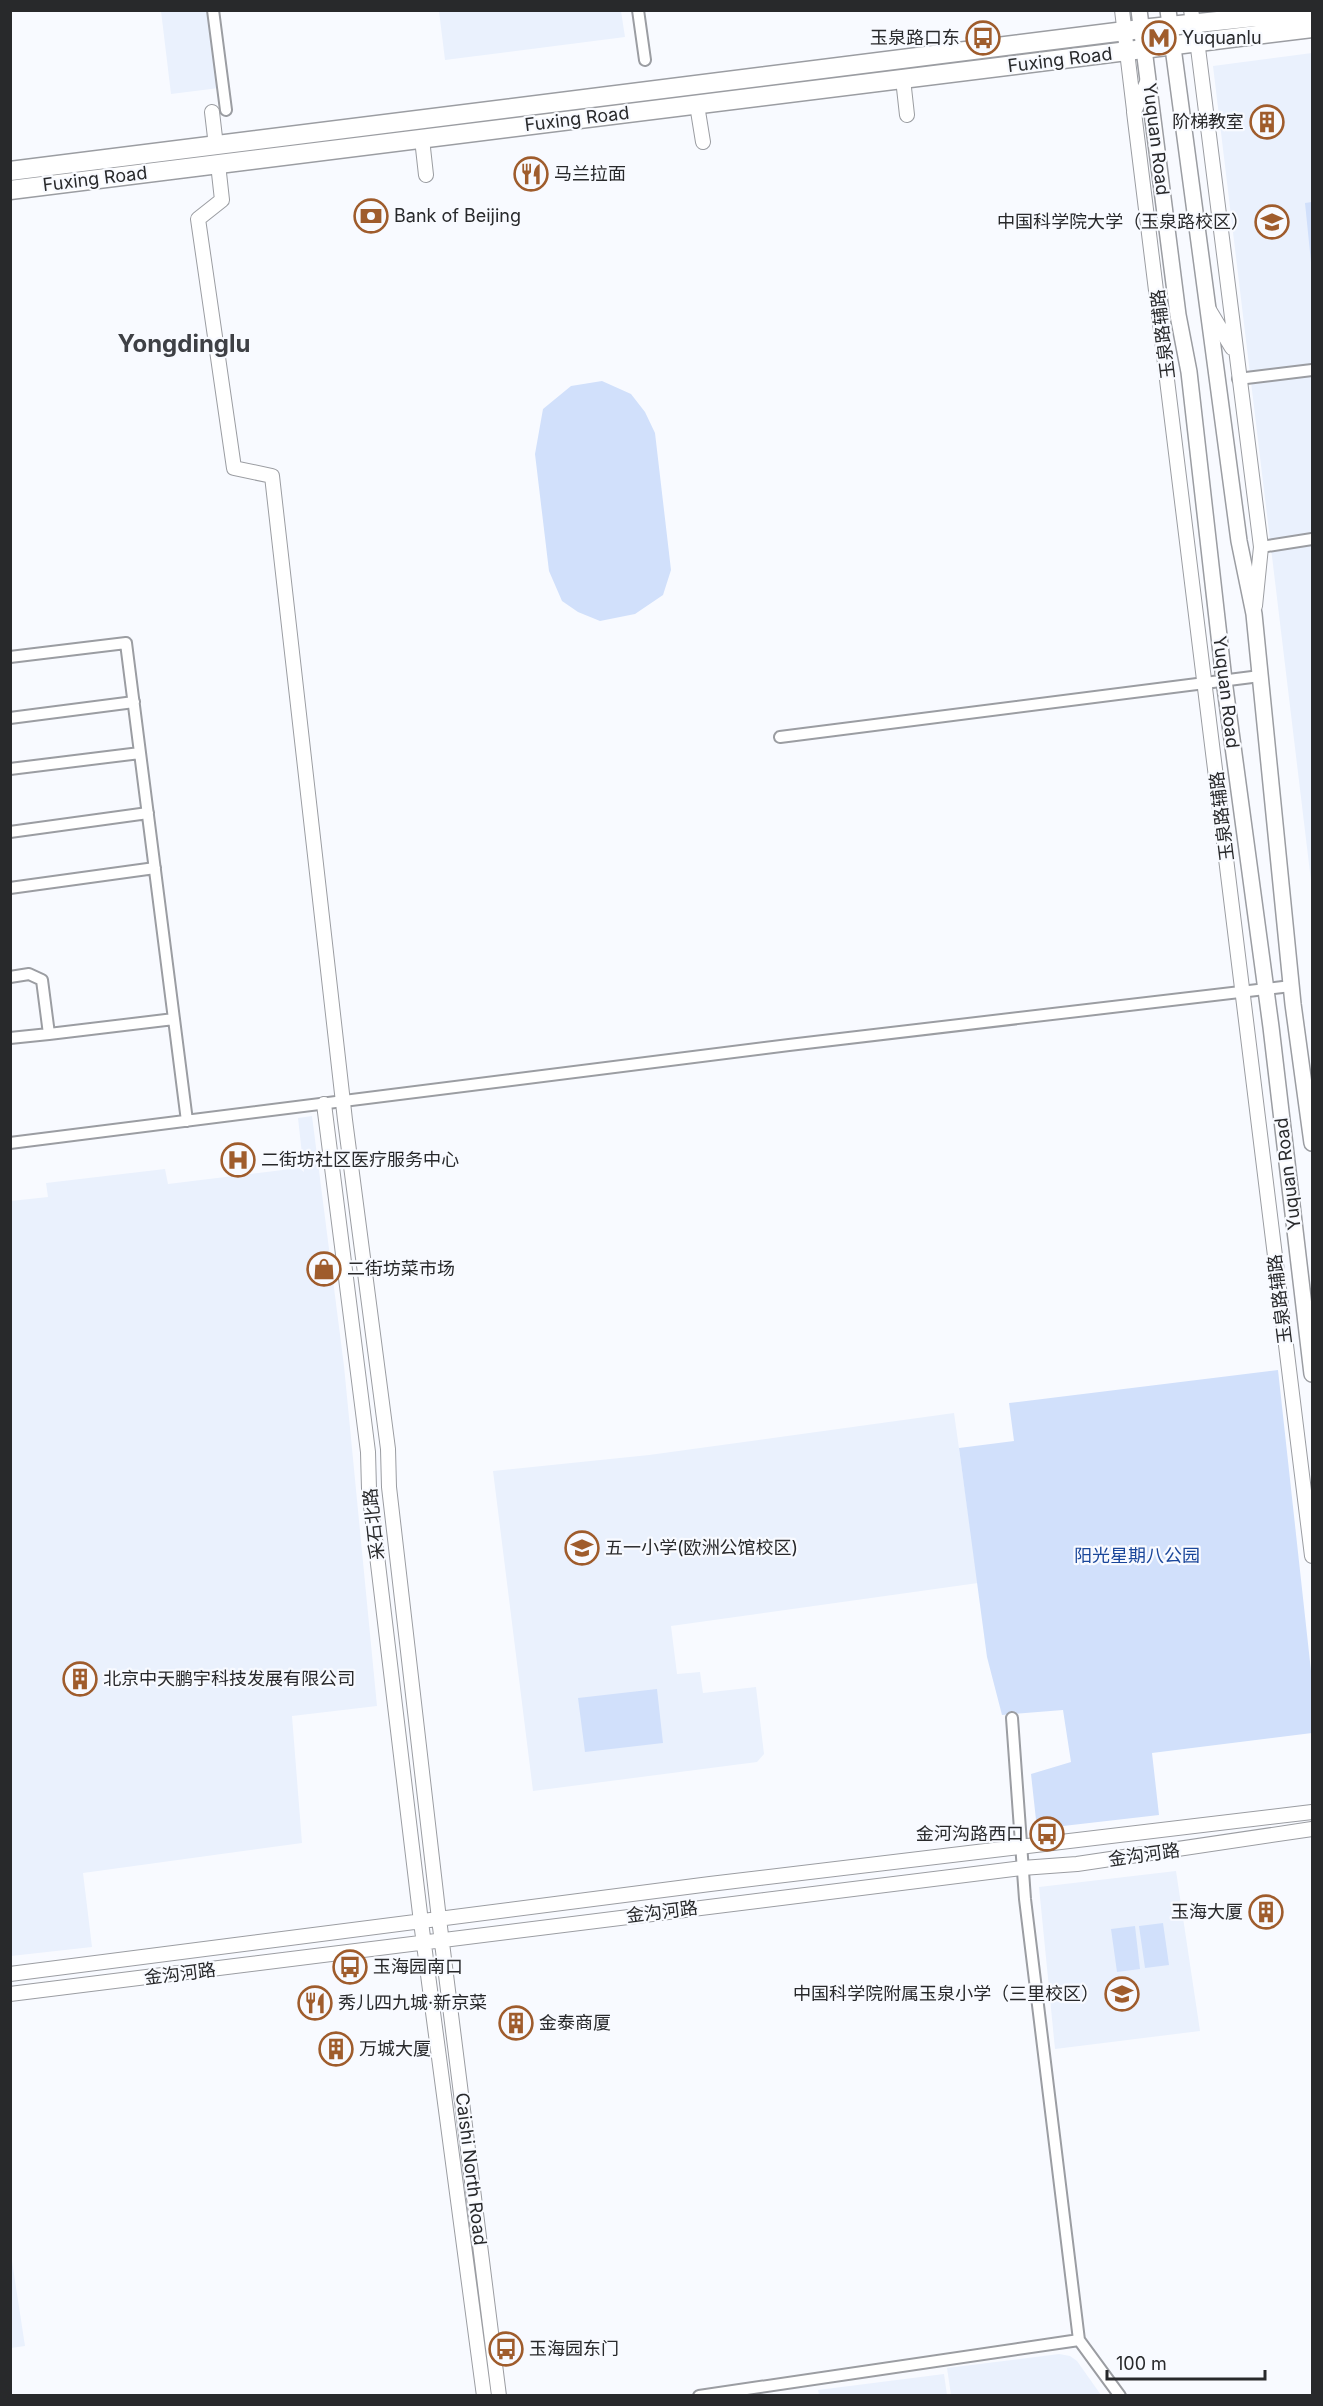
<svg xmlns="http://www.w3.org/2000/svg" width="1323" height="2406" viewBox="0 0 1323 2406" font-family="Inter,'Noto Sans SC',sans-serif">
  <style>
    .built { fill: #eaf1fd }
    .green { fill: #d1e0fb }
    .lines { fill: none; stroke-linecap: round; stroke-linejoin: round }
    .street-casing { stroke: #9b9da2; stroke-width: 14 }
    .secondary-casing { stroke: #9b9da2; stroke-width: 16 }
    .primary-casing { stroke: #9b9da2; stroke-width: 18 }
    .highway-casing { stroke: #9b9da2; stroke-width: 21 }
    .street { stroke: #fff; stroke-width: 10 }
    .secondary { stroke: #fff; stroke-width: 14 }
    .primary { stroke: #fff; stroke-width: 15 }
    .highway { stroke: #fff; stroke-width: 18 }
    .labels { text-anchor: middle; stroke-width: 4.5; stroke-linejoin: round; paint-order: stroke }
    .poi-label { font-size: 18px; fill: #28292b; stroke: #f8faff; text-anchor: start }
    .street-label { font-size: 18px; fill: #28292b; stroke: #f8faff }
    .park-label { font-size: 18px; fill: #1a479b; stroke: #f8faff }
    .district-label { font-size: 24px; font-weight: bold; fill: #3e4045; stroke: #f8faff }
  </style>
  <rect width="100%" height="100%" fill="#f8faff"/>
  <path class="built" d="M161,11H208L219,88L171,94Z
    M439,11H621L625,37L445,60Z
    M1312,53V889L1213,66Z
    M312,1116L344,1366L377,1706L292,1716L302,1843L83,1873L92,1947L11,1956V1201L48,1197L46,1183L165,1169L168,1184L299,1168L304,1172L298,1118Z
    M954,1413L978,1583L671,1626L677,1674L700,1672L703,1693L756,1687L764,1754L757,1762L533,1791L493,1471L649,1455Z
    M1176,1871L1200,2031L1055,2049L1039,1887Z
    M10,2248L25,2346L11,2348H10Z
    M1059,2354L1070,2356L1077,2361L1101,2395H951L947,2368Z
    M944,2374L947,2395H819L818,2390Z"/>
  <path class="green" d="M1312,202V272L1305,203Z
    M602,381L631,394L645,412L655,433L671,570L663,595L635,614L600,621L578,612L562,601L549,571L535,454L543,409L571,386Z
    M1278,1370L1312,1680V1733L1152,1753L1159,1815L1037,1829L1031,1774L1071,1762L1063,1710L1002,1715L987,1657L959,1448L1014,1441L1009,1403Z
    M657,1689L663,1743L585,1752L578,1698Z
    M1163,1923L1169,1965L1145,1968L1139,1926Z
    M1135,1926L1140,1969L1117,1972L1111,1929Z"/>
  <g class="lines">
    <defs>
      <path id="street" d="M213,10L226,110
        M638,10L645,60
        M1238,379L1312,370
        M1261,547L1312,539
        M10,657L126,643L187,1121
        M10,718L134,702
        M780,737L1260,676
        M10,769L140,753
        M10,832L148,813
        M10,888L155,868
        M10,977L29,974L42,980L49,1034L10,1038
        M49,1034L174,1019
        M10,1143L789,1045L1291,986
        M1012,1718L1025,1899L1079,2340L1120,2396
        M699,2396L1079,2340"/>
      <path id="secondary" d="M1122,10L1134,110
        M1191,10L1198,48L1261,547L1255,606
        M903,79L907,115
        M1148,80L1134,112L1312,1556
        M697,105L703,142
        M212,112L216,146
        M422,139L426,175
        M218,164L222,200L198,219L234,468L272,476L345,1120L388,1449L389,1487L439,1919L499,2396
        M1208,308L1232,348
        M324,1104L368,1452L369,1489L421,1922L484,2396
        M10,1974L710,1884L1312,1812
        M10,1994C348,1954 685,1909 1022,1868L1077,1864L1312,1829"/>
      <path id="primary" d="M1139,10L1178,315L1189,372L1224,680L1271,1027L1312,1374
        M1168,10L1239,541L1254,614L1293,1004L1312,1143"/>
      <path id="highway" d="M10,171L1141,29L1312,11
        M10,190L1312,28"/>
    </defs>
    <use href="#street" class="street-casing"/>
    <use href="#secondary" class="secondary-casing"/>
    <use href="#primary" class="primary-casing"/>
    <use href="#highway" class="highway-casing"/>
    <use href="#street" class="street"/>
    <use href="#secondary" class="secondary"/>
    <use href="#primary" class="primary"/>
    <use href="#highway" class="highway"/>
  </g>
  <defs>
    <symbol id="bus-ring" viewBox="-11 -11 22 22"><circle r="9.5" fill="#f8faff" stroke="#9f5c2c" stroke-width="1.5"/><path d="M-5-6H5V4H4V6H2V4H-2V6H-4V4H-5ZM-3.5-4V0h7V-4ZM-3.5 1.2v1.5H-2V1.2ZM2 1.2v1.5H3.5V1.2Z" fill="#9f5c2c"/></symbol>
    <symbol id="metro-ring" viewBox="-11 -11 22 22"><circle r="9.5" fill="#f8faff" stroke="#9f5c2c" stroke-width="1.5"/><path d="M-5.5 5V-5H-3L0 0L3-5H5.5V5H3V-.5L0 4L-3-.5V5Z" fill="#9f5c2c"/></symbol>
    <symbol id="building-ring" viewBox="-11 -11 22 22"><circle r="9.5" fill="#f8faff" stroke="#9f5c2c" stroke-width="1.5"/><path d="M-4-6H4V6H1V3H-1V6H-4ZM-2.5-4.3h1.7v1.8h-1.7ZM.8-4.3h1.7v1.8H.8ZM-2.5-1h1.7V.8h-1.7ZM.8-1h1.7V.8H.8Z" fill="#9f5c2c"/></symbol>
    <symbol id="restaurant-ring" viewBox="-11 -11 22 22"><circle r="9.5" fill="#f8faff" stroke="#9f5c2c" stroke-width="1.5"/><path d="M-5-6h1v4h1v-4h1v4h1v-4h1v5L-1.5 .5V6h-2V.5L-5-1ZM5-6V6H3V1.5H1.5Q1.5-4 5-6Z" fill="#9f5c2c"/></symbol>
    <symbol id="bank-ring" viewBox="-11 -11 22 22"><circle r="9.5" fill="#f8faff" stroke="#9f5c2c" stroke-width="1.5"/><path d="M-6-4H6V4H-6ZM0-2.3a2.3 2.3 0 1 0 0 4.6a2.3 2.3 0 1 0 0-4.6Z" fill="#9f5c2c"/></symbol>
    <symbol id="university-ring" viewBox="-11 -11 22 22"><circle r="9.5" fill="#f8faff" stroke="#9f5c2c" stroke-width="1.5"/><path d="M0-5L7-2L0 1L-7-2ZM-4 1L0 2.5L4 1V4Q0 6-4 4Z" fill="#9f5c2c"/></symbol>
    <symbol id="hospital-ring" viewBox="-11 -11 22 22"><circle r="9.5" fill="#f8faff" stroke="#9f5c2c" stroke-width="1.5"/><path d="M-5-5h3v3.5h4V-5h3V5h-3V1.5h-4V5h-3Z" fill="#9f5c2c"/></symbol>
    <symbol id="shop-ring" viewBox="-11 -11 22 22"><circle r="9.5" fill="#f8faff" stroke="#9f5c2c" stroke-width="1.5"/><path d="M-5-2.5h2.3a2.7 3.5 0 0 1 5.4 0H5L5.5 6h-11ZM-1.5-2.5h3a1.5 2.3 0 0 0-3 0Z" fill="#9f5c2c"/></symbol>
    <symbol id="school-ring" viewBox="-11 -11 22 22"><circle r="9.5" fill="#f8faff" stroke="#9f5c2c" stroke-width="1.5"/><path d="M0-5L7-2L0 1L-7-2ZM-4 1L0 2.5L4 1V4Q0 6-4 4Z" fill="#9f5c2c"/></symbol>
  </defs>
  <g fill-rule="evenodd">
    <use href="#bus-ring" x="964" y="19" width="38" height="38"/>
    <use href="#metro-ring" x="1140" y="19" width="38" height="38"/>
    <use href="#building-ring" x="1248" y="103" width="38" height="38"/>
    <use href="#restaurant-ring" x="512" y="155" width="38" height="38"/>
    <use href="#bank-ring" x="352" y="197" width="38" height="38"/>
    <use href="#university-ring" x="1253" y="203" width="38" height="38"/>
    <use href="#hospital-ring" x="219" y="1141" width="38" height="38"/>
    <use href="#shop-ring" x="305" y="1250" width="38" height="38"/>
    <use href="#school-ring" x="563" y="1529" width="38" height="38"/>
    <use href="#building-ring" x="61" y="1660" width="38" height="38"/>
    <use href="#bus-ring" x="1028" y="1815" width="38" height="38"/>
    <use href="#building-ring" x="1247" y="1893" width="38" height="38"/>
    <use href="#bus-ring" x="331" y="1948" width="38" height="38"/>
    <use href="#school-ring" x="1103" y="1975" width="38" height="38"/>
    <use href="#restaurant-ring" x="296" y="1984" width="38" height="38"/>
    <use href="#building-ring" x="497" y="2004" width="38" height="38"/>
    <use href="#building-ring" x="317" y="2030" width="38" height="38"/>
    <use href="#bus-ring" x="487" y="2330" width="38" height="38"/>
  </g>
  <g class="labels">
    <g class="poi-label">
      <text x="960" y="44" text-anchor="end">玉泉路口东</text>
      <text x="1182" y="44">Yuquanlu</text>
      <text x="1244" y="128" text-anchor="end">阶梯教室</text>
      <text x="554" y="180">马兰拉面</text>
      <text x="394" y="222">Bank of Beijing</text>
      <text x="1249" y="228" text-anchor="end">中国科学院大学（玉泉路校区）</text>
      <text x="261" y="1166">二街坊社区医疗服务中心</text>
      <text x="347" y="1275">二街坊菜市场</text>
      <text x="605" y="1554">五一小学(欧洲公馆校区)</text>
      <text x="103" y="1685">北京中天鹏宇科技发展有限公司</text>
      <text x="1024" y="1840" text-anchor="end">金河沟路西口</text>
      <text x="1243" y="1918" text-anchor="end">玉海大厦</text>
      <text x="373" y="1973">玉海园南口</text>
      <text x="1099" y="2000" text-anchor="end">中国科学院附属玉泉小学（三里校区）</text>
      <text x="338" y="2009">秀儿四九城·新京菜</text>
      <text x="539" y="2029">金泰商厦</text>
      <text x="359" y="2055">万城大厦</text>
      <text x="529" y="2355">玉海园东门</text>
    </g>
    <g class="street-label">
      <text transform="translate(1060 60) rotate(-7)" y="6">Fuxing Road</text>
      <text transform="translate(577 119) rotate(-7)" y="6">Fuxing Road</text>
      <text transform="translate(1156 139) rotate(83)" y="6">Yuquan Road</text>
      <text transform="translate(95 179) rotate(-7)" y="6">Fuxing Road</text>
      <text transform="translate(1163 334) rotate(-97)" y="6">玉泉路辅路</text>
      <text transform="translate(1226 692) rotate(83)" y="6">Yuquan Road</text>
      <text transform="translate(1222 816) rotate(-97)" y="6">玉泉路辅路</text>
      <text transform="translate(1288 1174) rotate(-97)" y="6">Yuquan Road</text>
      <text transform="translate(1280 1299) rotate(-97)" y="6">玉泉路辅路</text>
      <text transform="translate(374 1524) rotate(-96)" y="6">采石北路</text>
      <text transform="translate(1144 1855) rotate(-8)" y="6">金沟河路</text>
      <text transform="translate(662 1912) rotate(-7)" y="6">金沟河路</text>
      <text transform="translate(180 1974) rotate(-7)" y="6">金沟河路</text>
      <text transform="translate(471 2169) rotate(83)" y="6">Caishi North Road</text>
    </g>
    <g class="park-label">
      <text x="1137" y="1562">阳光星期八公园</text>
    </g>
    <g class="district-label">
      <text x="184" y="352">Yongdinglu</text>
    </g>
  </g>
  <rect width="1323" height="2406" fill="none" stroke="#28292b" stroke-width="24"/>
  <path d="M1107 2370v9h158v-9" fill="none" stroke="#28292b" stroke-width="3"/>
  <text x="1116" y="2370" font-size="18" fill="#28292b" stroke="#f8faff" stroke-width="4.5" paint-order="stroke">100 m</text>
</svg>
